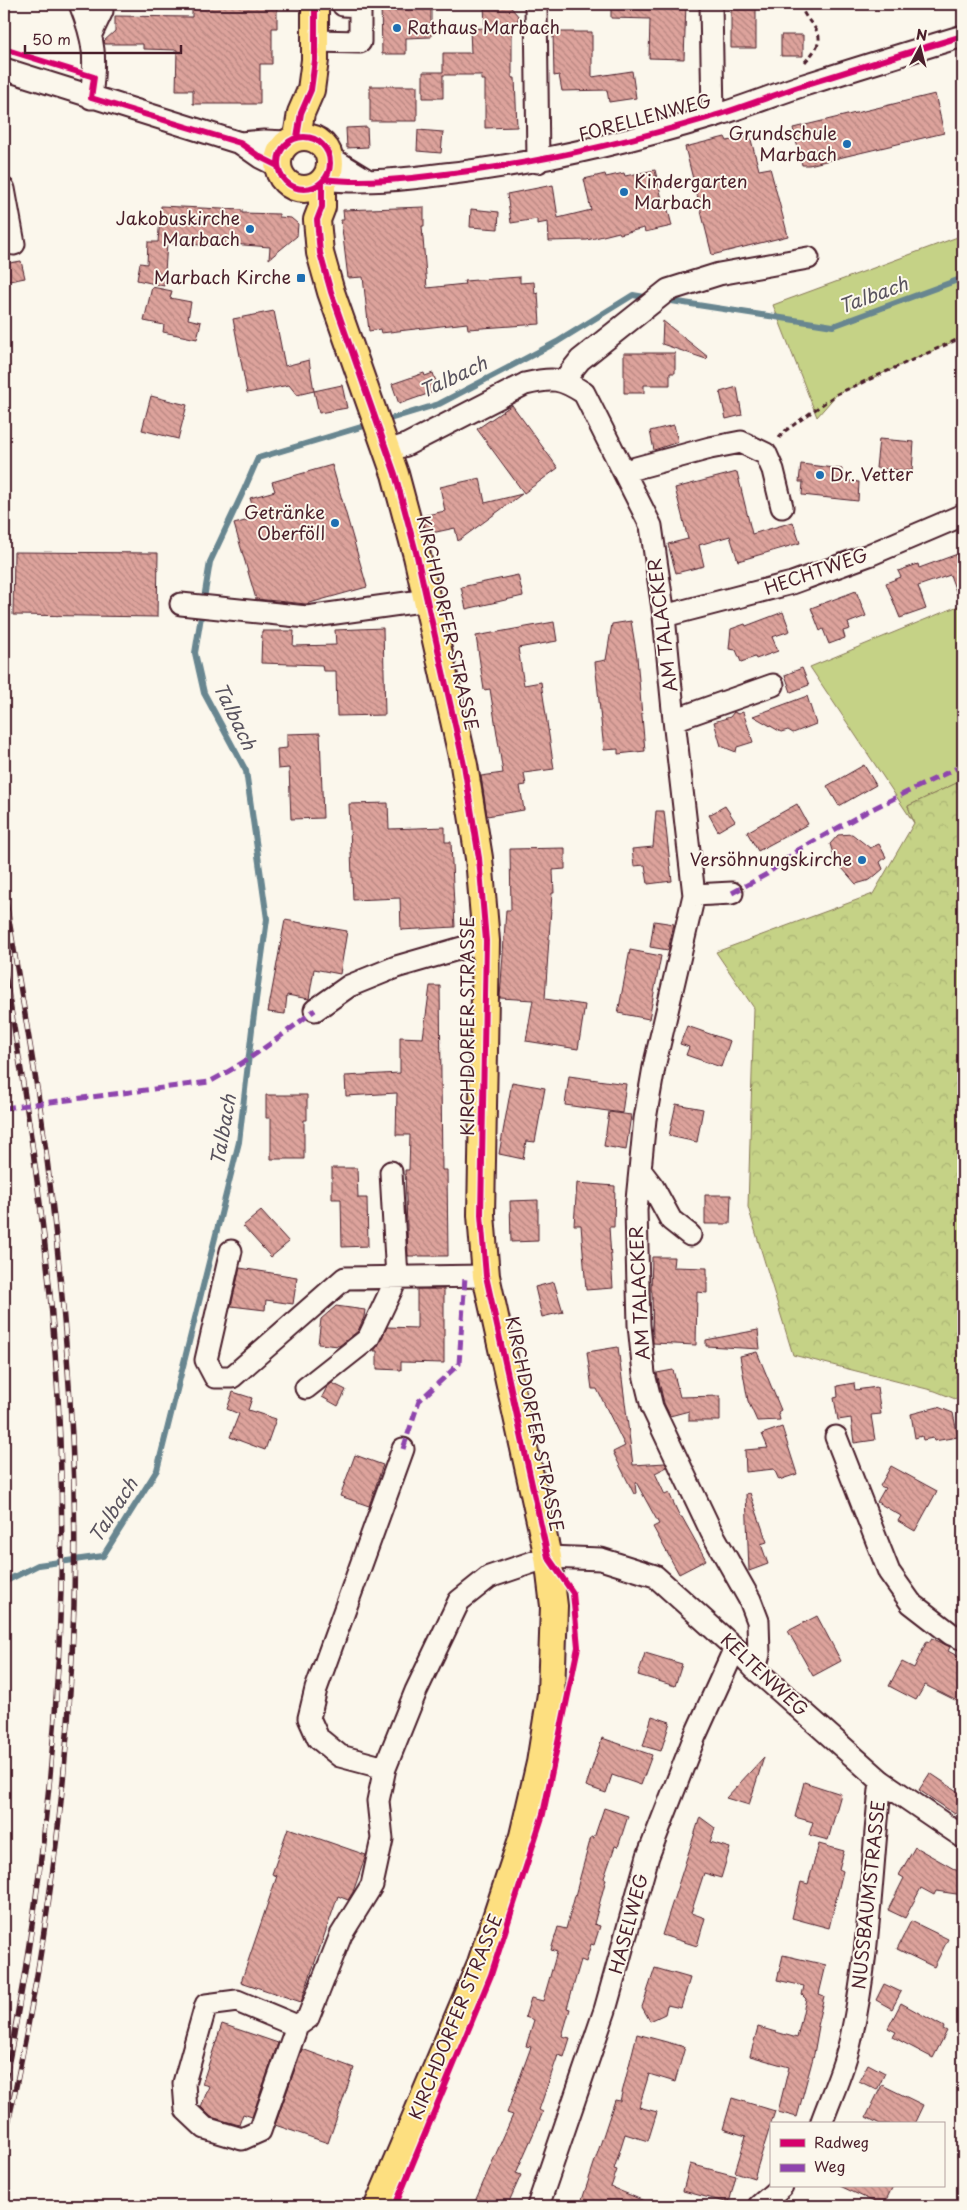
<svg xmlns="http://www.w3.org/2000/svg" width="967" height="2210" viewBox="0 0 967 2210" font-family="'Playpen Sans',sans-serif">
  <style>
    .green { fill: #c5d286; stroke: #887858 }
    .forest { fill: url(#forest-crowns); stroke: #887858 }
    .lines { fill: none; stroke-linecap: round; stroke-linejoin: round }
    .stream { stroke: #678690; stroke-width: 6 }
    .building { fill: url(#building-back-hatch); stroke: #4a1f2b }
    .minor-casing { stroke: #4a1f2b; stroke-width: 25 }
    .major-casing { stroke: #4a1f2b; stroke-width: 30 }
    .path { stroke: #4a1f2b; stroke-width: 3; stroke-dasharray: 5 4; stroke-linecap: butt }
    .minor { stroke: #fbf7ec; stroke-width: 21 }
    .major { stroke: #fddf80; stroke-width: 26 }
    .rail-casing { stroke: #4a1f2b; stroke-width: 5.5 }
    .rail { stroke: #fbf7ec; stroke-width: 4; stroke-dasharray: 11; stroke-linecap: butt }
    .quiet { stroke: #8e44ad; stroke-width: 5; stroke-dasharray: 10 5; stroke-linecap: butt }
    .cycleway-casing { stroke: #fbf7ec; stroke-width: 9 }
    .cycleway { stroke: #d6006c; stroke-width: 6 }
    .poi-dot { fill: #1f6fb2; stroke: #fbf7ec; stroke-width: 2 }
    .labels { text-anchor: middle; stroke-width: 4; stroke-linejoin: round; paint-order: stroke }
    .poi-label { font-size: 18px; fill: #4a1f2b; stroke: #fbf7ec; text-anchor: end }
    .street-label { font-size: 18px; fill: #4a1f2b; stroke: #fbf7ec }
    .water-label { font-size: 19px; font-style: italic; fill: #59535e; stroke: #fbf7ec }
  </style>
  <defs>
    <pattern id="forest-crowns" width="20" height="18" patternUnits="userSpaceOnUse" patternTransform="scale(1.25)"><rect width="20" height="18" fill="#c5d286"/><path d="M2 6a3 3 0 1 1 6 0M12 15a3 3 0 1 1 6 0" fill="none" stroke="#abb474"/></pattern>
    <pattern id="building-back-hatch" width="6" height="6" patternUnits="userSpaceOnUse" patternTransform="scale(1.25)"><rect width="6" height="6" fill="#dda39c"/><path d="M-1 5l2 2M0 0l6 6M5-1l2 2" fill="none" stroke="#b5847f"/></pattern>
  </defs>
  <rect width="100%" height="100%" fill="#fbf7ec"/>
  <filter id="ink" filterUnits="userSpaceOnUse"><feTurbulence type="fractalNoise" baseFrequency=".02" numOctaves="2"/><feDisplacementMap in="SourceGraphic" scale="10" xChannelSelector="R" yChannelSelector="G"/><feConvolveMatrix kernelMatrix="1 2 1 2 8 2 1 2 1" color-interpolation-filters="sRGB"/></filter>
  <g filter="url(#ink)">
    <path class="green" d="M963,235V337L837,394L817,417L773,305Z
      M963,604V780L908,806L914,823L810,667Z"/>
    <path class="forest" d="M963,780V1402L935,1391L793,1355L748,1207L754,1008L716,952L873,894L914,823L908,806Z"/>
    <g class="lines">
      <path class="stream" d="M665,300L833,326L963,278
        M383,421L439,404L557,342L633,295L650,298
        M4,1586L6,1581L38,1565L103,1556L157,1470L239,1142L252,1029L267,919L246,771L204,693L195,653L210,562L244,490L258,458L371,424"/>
    </g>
    <path class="building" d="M192,4H277V28H272V64H260V104H193V90H176L177,50L143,49V44H105L104,41L115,31V16L192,17Z
      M381,4H423V9L431,8V37L406,38V54H382Z
      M484,4H508L519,17L512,31V78H515L517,127L485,128V80H481V75H443V98H423V72H443V53H471L470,29L485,28Z
      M611,4H686L684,59L649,58L650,19L611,18Z
      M731,4H756V48H731Z
      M553,32H592V77L632,71L636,98L609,102L607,90L562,91L559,75L554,76Z
      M781,35H803V56H781Z
      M370,86H417V121H370Z
      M935,94L944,133L809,165H802L793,128Z
      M367,127L368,147L347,148L346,128Z
      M418,130L443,132L441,153L417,151Z
      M750,136L759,170L770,168L788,236L712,255L685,147L725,137L727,141Z
      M655,170L664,207L667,206L672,226L645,232L644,228L620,234L619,232L587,240L549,241L548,222L537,224V219L511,223L507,194L553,185L558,218L591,210L584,179L605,174L606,177L624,173L625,176Z
      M161,206L242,210V213L279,214V217L291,218L298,224L297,236L269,259L270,247L218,243V246L167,243L164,286L137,280L140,263L147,264L148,242H158Z
      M424,207V226H422L427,288L465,284L464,281L520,277V283L534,282L535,294L538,293L540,324L468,329L467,323L381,333L380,329L369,331L363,277L348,278L341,220H344L343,210Z
      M471,209L499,212L498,229L470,227Z
      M21,261L25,278L4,282V264Z
      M152,287L172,291L170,298L191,302L188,319L201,322L197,339L163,332L164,325L144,321Z
      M274,311L285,366L309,360L314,391L297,395L289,385L247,393L233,319Z
      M663,321L708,357L706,359L662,344Z
      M624,353H675V373H670V385H644V393H624Z
      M424,373L425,376L433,373L439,390L399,404L392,384Z
      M342,385L347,408L319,413L314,391Z
      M737,387L742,415L726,419L720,392Z
      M151,396L187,405L178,439L142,430Z
      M512,405L558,468L524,493L477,429Z
      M674,425L678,442L654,450L650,431Z
      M879,439L914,442L912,471L876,468Z
      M801,464L842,469L841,480L859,482L858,501L802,495L803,482H799Z
      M332,465L367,587L306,604L256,599L234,524L256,518L250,498L275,491L272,482Z
      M737,472L752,534L793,522L800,543L738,561L730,536L699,545L704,566L676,573L668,544L688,539L675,488Z
      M480,478L485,503L522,494L458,541L455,528L427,534L422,516L445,511L440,487Z
      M14,552L158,553L157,617L13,615Z
      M963,552V604L961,605L950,575L918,586L926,609L900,618L886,583L901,577L898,571L918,564L919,568Z
      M518,575L523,596L466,609L461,587Z
      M856,591L866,616L848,623L850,629L843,631L845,638L829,644L823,629L820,631L811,608Z
      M783,612L790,631L772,637L778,651L756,659L755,657L741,662L736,650L729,649L731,629L745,624L746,626Z
      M631,621L637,657L645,751L618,754V749L604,750L595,662L606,660L612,624Z
      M554,622L557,641L518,648L524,685L541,682L554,769L524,773L526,785L520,786L524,810L487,816L481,776L503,773L490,689L484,690L476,636Z
      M383,628L385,715L337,716L336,671H323L322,665L261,663L262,631H294L293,646L336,645L335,630Z
      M802,668L809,685L791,692L785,675Z
      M807,696L816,724L793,733L788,730L781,732L753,716Z
      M734,712L738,714L743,712L753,742L737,747L736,752L721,746L714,722L730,717Z
      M320,733L323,818L291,819L289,768L278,769L277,749L287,748V734Z
      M864,765L876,785L839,806L827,786Z
      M388,803L389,829L445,827V842H451L455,927L401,930L400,898L353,900L349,804Z
      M797,804L808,824L758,851L747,832Z
      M725,806L735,821L718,831L709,815Z
      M656,811H664L672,881L648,884L645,865L634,866L632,849L653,847Z
      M852,834L870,848L879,844L886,857L880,862L883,869L870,880L856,884L835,860L830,844L838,835Z
      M565,848V869L553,870L554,893H552L545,999L585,1005L578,1049L526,1041L533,1000L500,998L506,910H511L510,849Z
      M285,920L347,931L340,974L314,969L309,999L287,995L285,1014L268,1012Z
      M654,921L674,924L668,950L650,947Z
      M630,950L661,956L649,1019L618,1013Z
      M430,986H440L442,1170H447L448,1256H408L405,1170H409L410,1135H396L397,1093L346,1096L345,1076L400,1073V1037L423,1038Z
      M687,1026L730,1041L721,1067L686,1055L689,1047L680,1044Z
      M569,1076L626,1084L622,1113L565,1105Z
      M512,1082L545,1088L535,1142L526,1141L523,1159L499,1154Z
      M266,1095H307V1120H304V1159H271V1118H266Z
      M676,1104L703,1109L697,1142L669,1136Z
      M609,1112L631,1115L626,1150L604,1146Z
      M332,1168H357L358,1198H367L368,1246L342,1247L341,1199H332Z
      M577,1183L615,1186L614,1227H609L613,1288L586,1290L581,1225H574Z
      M705,1195H731L730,1224H705Z
      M538,1200V1241L511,1242L510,1201Z
      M261,1211L289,1242L271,1257L243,1226Z
      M652,1257H674L673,1267L707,1268V1293L697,1292L696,1345L653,1343L652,1292L651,1290Z
      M240,1268L297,1277L293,1304L266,1300L265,1310L231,1306Z
      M554,1282L563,1312L542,1317L535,1287Z
      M417,1289H444V1363L401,1362V1370L377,1369V1351H374L379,1344L387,1327L417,1328Z
      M336,1306L365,1310L364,1317L358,1331L339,1346L318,1344L321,1319Z
      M758,1330L760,1349L706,1346V1340Z
      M618,1347L633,1465L665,1463L667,1467L655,1473L665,1495L669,1493L680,1517H682L706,1560L679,1574L653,1527L659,1524L636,1482L635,1483L636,1493L634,1494L613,1452L625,1446L597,1389H592L587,1352Z
      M757,1352L781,1410L778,1412L780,1420L757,1421L748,1401L740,1356Z
      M673,1370L680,1397L720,1396V1421H689V1411L670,1416L664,1403L657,1373Z
      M332,1383L346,1390L338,1406L322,1397L327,1387Z
      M854,1383L855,1390L877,1387L881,1414L871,1415L875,1440L854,1443L851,1418L838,1420L834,1398L838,1397L837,1386Z
      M233,1392L252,1398L248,1410L276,1419L265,1450L230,1437L239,1414L227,1409Z
      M938,1407L953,1413L958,1437L934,1441L933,1438L923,1440L922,1436L915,1438L911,1414Z
      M782,1427L797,1474L779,1480L774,1469L746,1472L745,1450L768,1448L762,1434Z
      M355,1455L383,1465L369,1506L340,1496Z
      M891,1466L937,1491L915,1531L898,1521L901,1516L877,1502L885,1488L880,1486Z
      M750,1493L767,1542L761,1544L768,1564L749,1571L746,1494Z
      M817,1616L841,1661L813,1676L788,1631Z
      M932,1638L950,1647L948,1651L963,1659V1704L925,1685L916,1700L889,1686L902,1662L914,1668L927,1641L929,1642Z
      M645,1653L682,1664L675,1686L638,1675Z
      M652,1716L670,1722L661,1751L643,1746Z
      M602,1738L652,1755L641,1785L612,1775L606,1793L586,1786Z
      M764,1757L749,1805L726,1798Z
      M930,1773L963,1795V1802L955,1814L919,1790Z
      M804,1782L841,1794L828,1840L809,1835L813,1822L795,1817Z
      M604,1808L628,1816L618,1847L615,1846L604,1878L606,1879L594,1924L600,1926L594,1945L591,1944L586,1962L581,1960L567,2008L570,2009L562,2036L570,2038L564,2057L558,2055L539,2110L543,2112L516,2173L521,2175L507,2206H473L513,2115L507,2113L531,2047L526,2046L534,2020L525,2017L531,1998L543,2001L557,1952L551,1950L558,1927L566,1929L591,1837L594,1838Z
      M700,1817L715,1828L710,1842L730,1848L721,1878L704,1873L691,1913L705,1918L697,1946L662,1935Z
      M288,1828L366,1855L353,1892L348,1900L338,1896L301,2002L241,1982L277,1876L272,1874Z
      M819,1844L844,1851L839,1869L843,1871L829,1928L792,1918L801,1882L808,1884Z
      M915,1847L963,1874V1895L936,1891L934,1895L921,1888L905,1918L888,1910L904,1878L899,1875Z
      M911,1921L948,1939L934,1967L897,1949Z
      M783,1955L826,1965L819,1994L824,1996L817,2026H819L814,2054L797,2117L778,2112L789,2067L750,2056L758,2027L797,2038L806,1999L802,1995L804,1986L777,1980Z
      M655,1968L690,1978L681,2008L667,2005L665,2014L650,2021L642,2007Z
      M884,1984L901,1992L892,2009L876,2000Z
      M901,2003L944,2027L943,2029L947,2031L933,2058L893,2037L896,2032L888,2028Z
      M222,2024L278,2043L252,2117L243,2114L239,2125L211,2117L201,2107L209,2086L202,2084Z
      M637,2034L685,2047L675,2082L649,2074L639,2107L657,2112L648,2141L625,2134L614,2169L617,2170L611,2187L656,2206H580L615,2100L620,2101Z
      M302,2049L354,2068L328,2143L275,2125Z
      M868,2064L885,2073L877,2090L859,2081Z
      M882,2085L923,2105L914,2124H880L866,2117Z
      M732,2098L775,2111L754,2178L735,2172L746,2136L723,2129Z
      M690,2164L736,2176L729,2203L683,2191Z
      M840,2186H893L883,2206Z"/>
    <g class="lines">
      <defs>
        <path id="minor" d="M80,4C95,42 96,57 91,98
          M536,4L538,162
          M711,4L713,116
          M91,34L102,11V4
          M315,41L360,42V6L343,5
          M4,69L240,143L260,157L278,166
          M240,143L264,141L287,142
          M331,158L367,180
          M325,179C362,184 407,179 445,174C536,164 624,143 711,117C741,108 771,96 801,86C855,69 909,52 963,36
          M4,189L14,244
          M564,380L580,360L668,290L719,274L808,258
          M387,451L406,445L525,384C553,377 561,378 584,393L651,526L664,616L674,720L694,895L654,1067L645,1119L640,1170L636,1210L639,1325L644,1374L652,1407L711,1531L750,1600L758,1621L759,1654L755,1669
          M625,471L710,448L741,442L766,454L773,470L782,507
          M181,604L307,617L428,600
          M664,616L792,583L869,555L963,515
          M674,720L773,685
          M694,895L732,893
          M315,1010L349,986L396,967L486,941
          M640,1170L653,1187L671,1220L690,1235
          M231,1251L206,1360L215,1377H232L345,1278L486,1276
          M306,1388L368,1339L397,1278L391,1172
          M836,1437L889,1572L911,1603L951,1634L963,1639
          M385,1768L340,1756L318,1738L309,1718L316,1689L403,1449
          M297,2026L237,2001L206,2005L184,2083L186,2110L205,2128L242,2139L260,2131L297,2026L308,2018L341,1935L372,1885L382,1839L378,1801L385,1768L416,1691L459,1601L489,1577L548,1557L601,1559L655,1576L735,1648L755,1669L881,1781L963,1837
          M821,2124C831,2096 845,2067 851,2038C870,1953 871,1867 881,1781
          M538,2206L605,2010L648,1856L695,1736L735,1648
          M759,2206L782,2186"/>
        <path id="major" d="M278 163a26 26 0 1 1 52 0a26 26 0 1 1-52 0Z
          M297,137L301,113L311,90L315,60V4
          M322,182V207L317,220L320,253L331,292L395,474L417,556L464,765L479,858L486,941L481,1215L486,1276L548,1557L554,1606L551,1694L540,1763L523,1836L481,1963L378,2206"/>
      </defs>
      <use href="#minor" class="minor-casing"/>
      <use href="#major" class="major-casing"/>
      <path class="path" d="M800,4C809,32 835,30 805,62
        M779,438L785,431L837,394L963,337"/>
      <use href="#minor" class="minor"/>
      <use href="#major" class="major"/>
      <defs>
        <path id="rail" d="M4,889C16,966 31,1044 42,1121C56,1226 67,1331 72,1437C84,1673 56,1911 4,2142
          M4,968C31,1124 54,1281 60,1439C68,1657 47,1873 4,2086"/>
      </defs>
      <use href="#rail" class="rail-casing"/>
      <use href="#rail" class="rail"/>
      <path class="quiet" d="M732,893L767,874L798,850L868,811L963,765
        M4,1108L209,1082C248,1062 281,1036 315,1010
        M403,1449L419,1401L459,1364L465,1277"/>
      <defs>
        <path id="cycleway" d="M4,49L94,77L91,98L240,143L260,157L278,166
          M278 163a26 26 0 1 1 52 0a26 26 0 1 1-52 0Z
          M297,137L301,113L311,90L315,60V4
          M325,179C362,184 407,179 445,174C536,164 624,143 711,117C741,108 771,96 801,86C855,69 909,52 963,36
          M322,182V207L317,220L320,253L331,292L395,474L417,556L464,765L479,858L486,941L481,1215L486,1276L548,1557L573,1593L578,1647L543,1814L491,1975L395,2206"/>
      </defs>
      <use href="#cycleway" class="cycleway-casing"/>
      <use href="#cycleway" class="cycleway"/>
    </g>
  </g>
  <g class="poi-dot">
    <circle cx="397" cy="28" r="5"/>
    <circle cx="847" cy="144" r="5"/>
    <circle cx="624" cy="192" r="5"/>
    <circle cx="250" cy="229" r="5"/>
    <rect x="296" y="273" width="10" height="10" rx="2.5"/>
    <circle cx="820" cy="475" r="5"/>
    <circle cx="335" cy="523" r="5"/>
    <circle cx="862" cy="860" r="5"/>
  </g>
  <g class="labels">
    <g class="poi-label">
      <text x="407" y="34" text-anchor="start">Rathaus Marbach</text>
      <text x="837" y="140">Grundschule<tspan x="837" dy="21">Marbach</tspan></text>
      <text x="634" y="188" text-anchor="start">Kindergarten<tspan x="634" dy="21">Marbach</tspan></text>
      <text x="240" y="225">Jakobuskirche<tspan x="240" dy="21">Marbach</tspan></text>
      <text x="291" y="284">Marbach Kirche</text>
      <text x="830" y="481" text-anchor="start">Dr. Vetter</text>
      <text x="325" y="519">Getränke<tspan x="325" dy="21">Oberföll</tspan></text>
      <text x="852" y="866">Versöhnungskirche</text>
    </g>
    <g class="street-label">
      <text transform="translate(645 118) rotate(-15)" y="6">FORELLENWEG</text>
      <text transform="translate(816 572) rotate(-19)" y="6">HECHTWEG</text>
      <text transform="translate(447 623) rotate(77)" y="6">KIRCHDORFER STRASSE</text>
      <text transform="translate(663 625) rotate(-97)" y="6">AM TALACKER</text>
      <text transform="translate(468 1026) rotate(-90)" y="6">KIRCHDORFER STRASSE</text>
      <text transform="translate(640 1293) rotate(-93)" y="6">AM TALACKER</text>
      <text transform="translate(534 1424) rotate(78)" y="6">KIRCHDORFER STRASSE</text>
      <text transform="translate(764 1675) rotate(43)" y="6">KELTENWEG</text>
      <text transform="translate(869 1895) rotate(-84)" y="6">NUSSBAUMSTRASSE</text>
      <text transform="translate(629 1924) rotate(-75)" y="6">HASELWEG</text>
      <text transform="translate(456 2017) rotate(-68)" y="6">KIRCHDORFER STRASSE</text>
    </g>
    <g class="water-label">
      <text transform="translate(873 295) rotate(-20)" y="7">Talbach</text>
      <text transform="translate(453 377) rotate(-25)" y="7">Talbach</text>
      <text transform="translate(235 716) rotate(64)" y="7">Talbach</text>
      <text transform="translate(223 1130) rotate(-80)" y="7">Talbach</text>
      <text transform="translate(113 1510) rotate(-57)" y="7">Talbach</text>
    </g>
  </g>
  <rect width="967" height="2210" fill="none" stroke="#fbf7ec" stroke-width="20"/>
  <rect x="10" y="10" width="947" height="2190" fill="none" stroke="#4a1f2b" stroke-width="2" filter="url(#ink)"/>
  <rect x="770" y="2122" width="175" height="65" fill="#fbf7ec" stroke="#b4a19f"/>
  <rect x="780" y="2139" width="25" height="8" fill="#d6006c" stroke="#b4a19f"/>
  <text x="814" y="2148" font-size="15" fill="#4a1f2b">Radweg</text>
  <rect x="780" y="2164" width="25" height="8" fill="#8e44ad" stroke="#b4a19f"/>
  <text x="814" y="2172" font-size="15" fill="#4a1f2b">Weg</text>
  <g transform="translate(920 48) rotate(7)" stroke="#fbf7ec" stroke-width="4" paint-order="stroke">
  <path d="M0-4L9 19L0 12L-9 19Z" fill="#4a1f2b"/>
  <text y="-8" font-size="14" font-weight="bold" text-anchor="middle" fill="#4a1f2b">N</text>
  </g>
  <path d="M25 45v8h156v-8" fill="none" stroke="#4a1f2b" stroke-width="2.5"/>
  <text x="32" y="45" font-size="15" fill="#4a1f2b" stroke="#fbf7ec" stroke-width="4" paint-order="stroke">50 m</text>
</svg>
